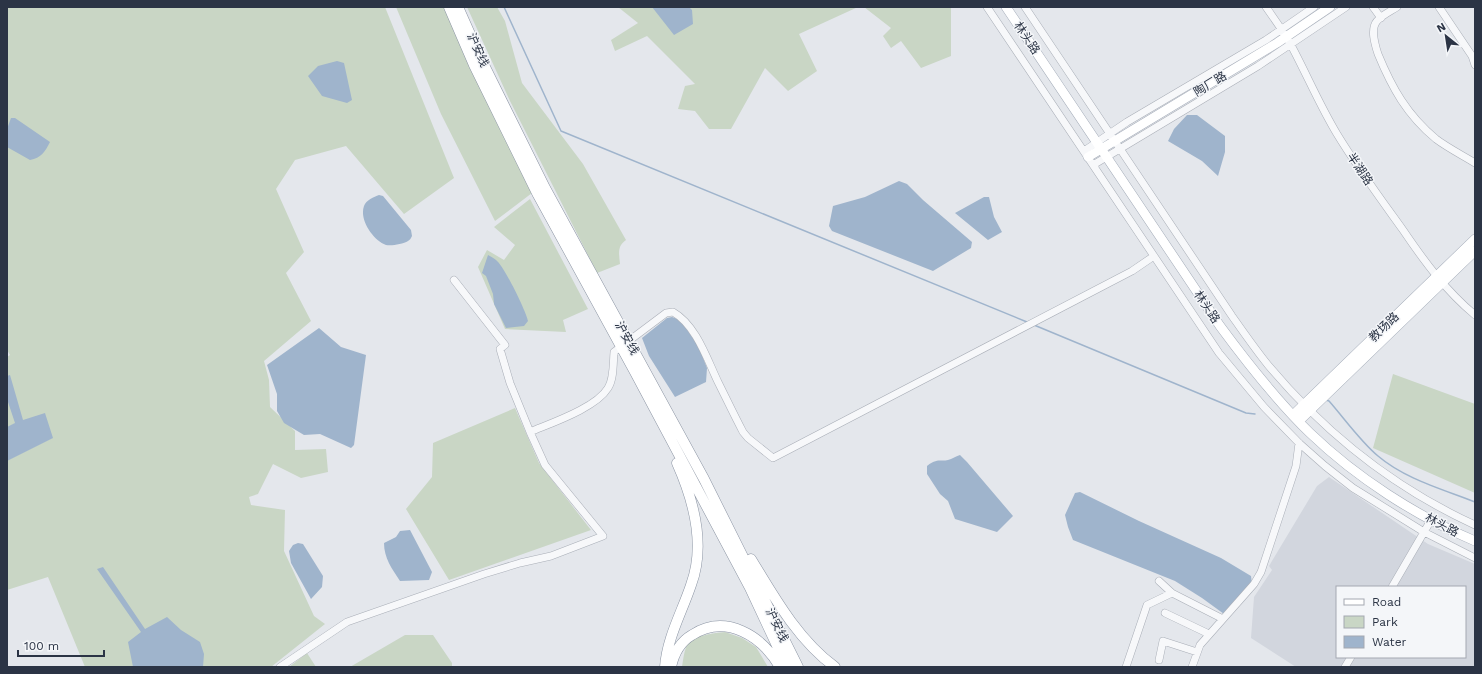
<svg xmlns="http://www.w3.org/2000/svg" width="1482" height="674" viewBox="0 0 1482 674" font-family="'Work Sans','Noto Sans SC',sans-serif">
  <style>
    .built { fill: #d2d6de; fill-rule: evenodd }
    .green { fill: #c9d6c5 }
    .water { fill: #9fb4cc }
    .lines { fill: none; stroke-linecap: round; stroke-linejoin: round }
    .stream { stroke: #9fb4cc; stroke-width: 1.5 }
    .minor-casing { stroke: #a9aeb7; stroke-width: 8 }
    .major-casing { stroke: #a3abb8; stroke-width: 10 }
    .highway-casing { stroke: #8b94a3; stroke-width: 11 }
    .minor { stroke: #f7f8fa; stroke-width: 7 }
    .major { stroke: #fff; stroke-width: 9 }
    .highway { stroke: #fff; stroke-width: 10 }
    .labels { text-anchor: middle; stroke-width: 3; stroke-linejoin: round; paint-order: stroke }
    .street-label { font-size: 12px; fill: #2b3445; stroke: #f4f6f9 }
  </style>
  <rect width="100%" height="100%" fill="#e4e7ec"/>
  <path class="built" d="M1329,477L1428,544L1475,564V667H1296L1251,638L1254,597L1272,570L1269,566L1317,486ZM1337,587H1465V657H1337Z"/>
  <path class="green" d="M7,7H385L454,178L404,214L346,146L295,160L276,189L304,252L286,273L311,321L264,361L269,380L270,407L295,431V450L326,449L328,472L301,478L273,464L258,494L249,497L251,505L285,510L284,551L314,616L325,624L271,667H85L48,577L7,590V357L10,355L7,350V247L8,240L7,236Z
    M396,7H445L532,193L495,221L441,114Z
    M467,7H497L505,21L522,83L583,164L626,240C617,246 619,254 620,264L597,273L510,101Z
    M618,7H858L799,34L817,71L788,91L765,68L731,129H709L695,111L678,109L685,86L695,84L647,36L615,51L611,40L638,23Z
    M864,7H951V56L921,68L901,41L891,48L883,36L891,28Z
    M530,199L588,309L563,320L566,332L505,329L478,267L487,250L504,260L515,245L494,227Z
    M1393,374L1475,404V493L1373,448Z
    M515,408L539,463L591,530L449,580L406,509L432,477L433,443Z
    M725,632L742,638L756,647L768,667H682C683,661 684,651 687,645C693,635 715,633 725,632Z
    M405,635H433L452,663V667H350Z
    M307,653L316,667H289Z"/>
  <path class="water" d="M652,7H689L692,10L693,24L674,35Z
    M337,61L344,63L352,100L347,103L322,96L308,76L318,66Z
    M1187,115H1197L1225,136V152L1218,176L1202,161L1168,141L1174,129Z
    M11,118H15L50,142C45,152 41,158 30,160L7,147V129Z
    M899,181L907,184L923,200L972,242L971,248L933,271L832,231L829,226L833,206L865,197Z
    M379,195L383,196L411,230L412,236C411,238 410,240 408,241C403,244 392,246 386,245C373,240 359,220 364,206C366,200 374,197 379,195Z
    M984,197H989L994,217L1002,232L988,240L955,213Z
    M488,255C491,257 494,258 496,260C504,266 526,311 528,321L524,326L506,328L494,304L493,294L486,276L482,273Z
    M672,317L680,320L698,345L707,368L706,382L675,397L649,356L642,338L667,318Z
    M319,328L341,347L366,355L354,445L351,448L320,434L304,435L284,423L277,411V394L267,365Z
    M10,375L23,420L45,413L53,438L7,461V427L15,423L7,399V376Z
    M960,455L967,462L1013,516L997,532L955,519L948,501L940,494L927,474V466C939,457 940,463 951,459C954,458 956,456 960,455Z
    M1080,492L1139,521L1221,558L1251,576L1252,584L1224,614L1202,598L1175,581L1073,540L1068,527L1065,515L1075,493Z
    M410,530L432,572L429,580L400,581C392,569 384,558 384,543L396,537L400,531Z
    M298,543L303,544L323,576L322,587L311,599L291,563L289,551L293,545Z
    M103,567L145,629L167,617L181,630L200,642L204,654L203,667H133L128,642L141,632L97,569Z"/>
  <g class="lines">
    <path class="stream" d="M504,7L561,131L1027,322
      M1034,325L1246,413L1255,414
      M1326,400L1329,401C1344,418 1361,442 1378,456C1405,479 1442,489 1475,502"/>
    <defs>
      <path id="minor" d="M987,7L1219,353L1264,407L1299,443L1325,466L1353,488L1424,532L1475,558
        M1025,7L1232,316C1244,333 1255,349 1268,365C1325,433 1394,488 1475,525
        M1266,7C1275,20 1284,32 1291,45C1307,75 1320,106 1337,134C1357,167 1380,198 1403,230C1424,261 1446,291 1475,315
        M1373,7L1381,18
        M1397,7C1391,11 1382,15 1377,21C1370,29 1375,45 1378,54C1392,88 1407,115 1436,139C1448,148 1462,155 1475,163
        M1439,7L1472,56L1475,65
        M1084,151L1127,122L1266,40L1314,7
        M1093,165L1258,66L1346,7
        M454,280L505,345L500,349L510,383L530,432
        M1159,581L1172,593
        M1392,587L1431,520
        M1165,613L1209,634
        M1159,660L1163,641L1197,652
        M280,667L347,622L484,574L520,563L551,556L603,536L545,465L530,432C551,423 596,408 608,388C614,379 613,363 614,352L666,313L673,312C696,325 707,359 718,382C726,398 734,415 743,432L748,438L773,458L1132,271L1154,256
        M1126,667L1147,605L1172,593L1223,619
        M1192,667L1200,645L1254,584L1261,572L1296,466L1299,443
        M1345,667L1351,657"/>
      <path id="major" d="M1006,7L1220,326C1248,364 1277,401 1310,433C1357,478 1416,516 1475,541
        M1088,157L1277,43L1330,7
        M1293,415L1475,239
        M1299,421L1475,251"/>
      <path id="highway" d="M449,7L474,65L537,193L635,372L750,588L787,667
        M458,7L482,61L545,188L704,479L798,667
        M751,559C774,597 798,640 835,667
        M665,667C667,638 682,612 691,585C706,545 694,501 677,463
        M671,667C674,653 680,642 692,635C726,613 762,636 780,667"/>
    </defs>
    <use href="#minor" class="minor-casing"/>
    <use href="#major" class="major-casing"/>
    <use href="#highway" class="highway-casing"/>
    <use href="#minor" class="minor"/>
    <use href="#major" class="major"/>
    <use href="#highway" class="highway"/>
  </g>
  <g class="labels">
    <g class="street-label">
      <text transform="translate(1027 38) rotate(56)" y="4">林头路</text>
      <text transform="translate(478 50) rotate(66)" y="4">沪安线</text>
      <text transform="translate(1210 84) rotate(-31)" y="4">陶厂路</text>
      <text transform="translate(1360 169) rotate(56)" y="4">半湖路</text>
      <text transform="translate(1207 307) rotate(56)" y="4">林头路</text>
      <text transform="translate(1384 327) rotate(-44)" y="4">教场路</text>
      <text transform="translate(627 338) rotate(61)" y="4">沪安线</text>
      <text transform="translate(1442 525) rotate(28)" y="4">林头路</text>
      <text transform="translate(777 625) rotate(64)" y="4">沪安线</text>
    </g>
  </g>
  <rect width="1482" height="674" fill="none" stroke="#2b3445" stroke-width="16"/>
  <rect x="1336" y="586" width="130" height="72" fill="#f4f6f9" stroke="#a4a8b1"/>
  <rect x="1344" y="599" width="20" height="6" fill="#ffffff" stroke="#a4a8b1"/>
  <text x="1372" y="606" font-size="12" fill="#2b3445">Road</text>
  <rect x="1344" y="616" width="20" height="12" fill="#c9d6c5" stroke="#a4a8b1"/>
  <text x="1372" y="626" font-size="12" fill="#2b3445">Park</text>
  <rect x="1344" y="636" width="20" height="12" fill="#9fb4cc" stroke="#a4a8b1"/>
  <text x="1372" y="646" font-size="12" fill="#2b3445">Water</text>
  <g transform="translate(1446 36) rotate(330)" stroke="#f4f6f9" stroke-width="3" paint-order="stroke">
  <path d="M0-3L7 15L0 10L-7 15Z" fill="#2b3445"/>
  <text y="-6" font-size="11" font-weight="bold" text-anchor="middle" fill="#2b3445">N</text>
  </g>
  <path d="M18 650v6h86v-6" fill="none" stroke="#2b3445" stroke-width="2"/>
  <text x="24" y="650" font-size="12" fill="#2b3445" stroke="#f4f6f9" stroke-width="3" paint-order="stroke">100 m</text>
</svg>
